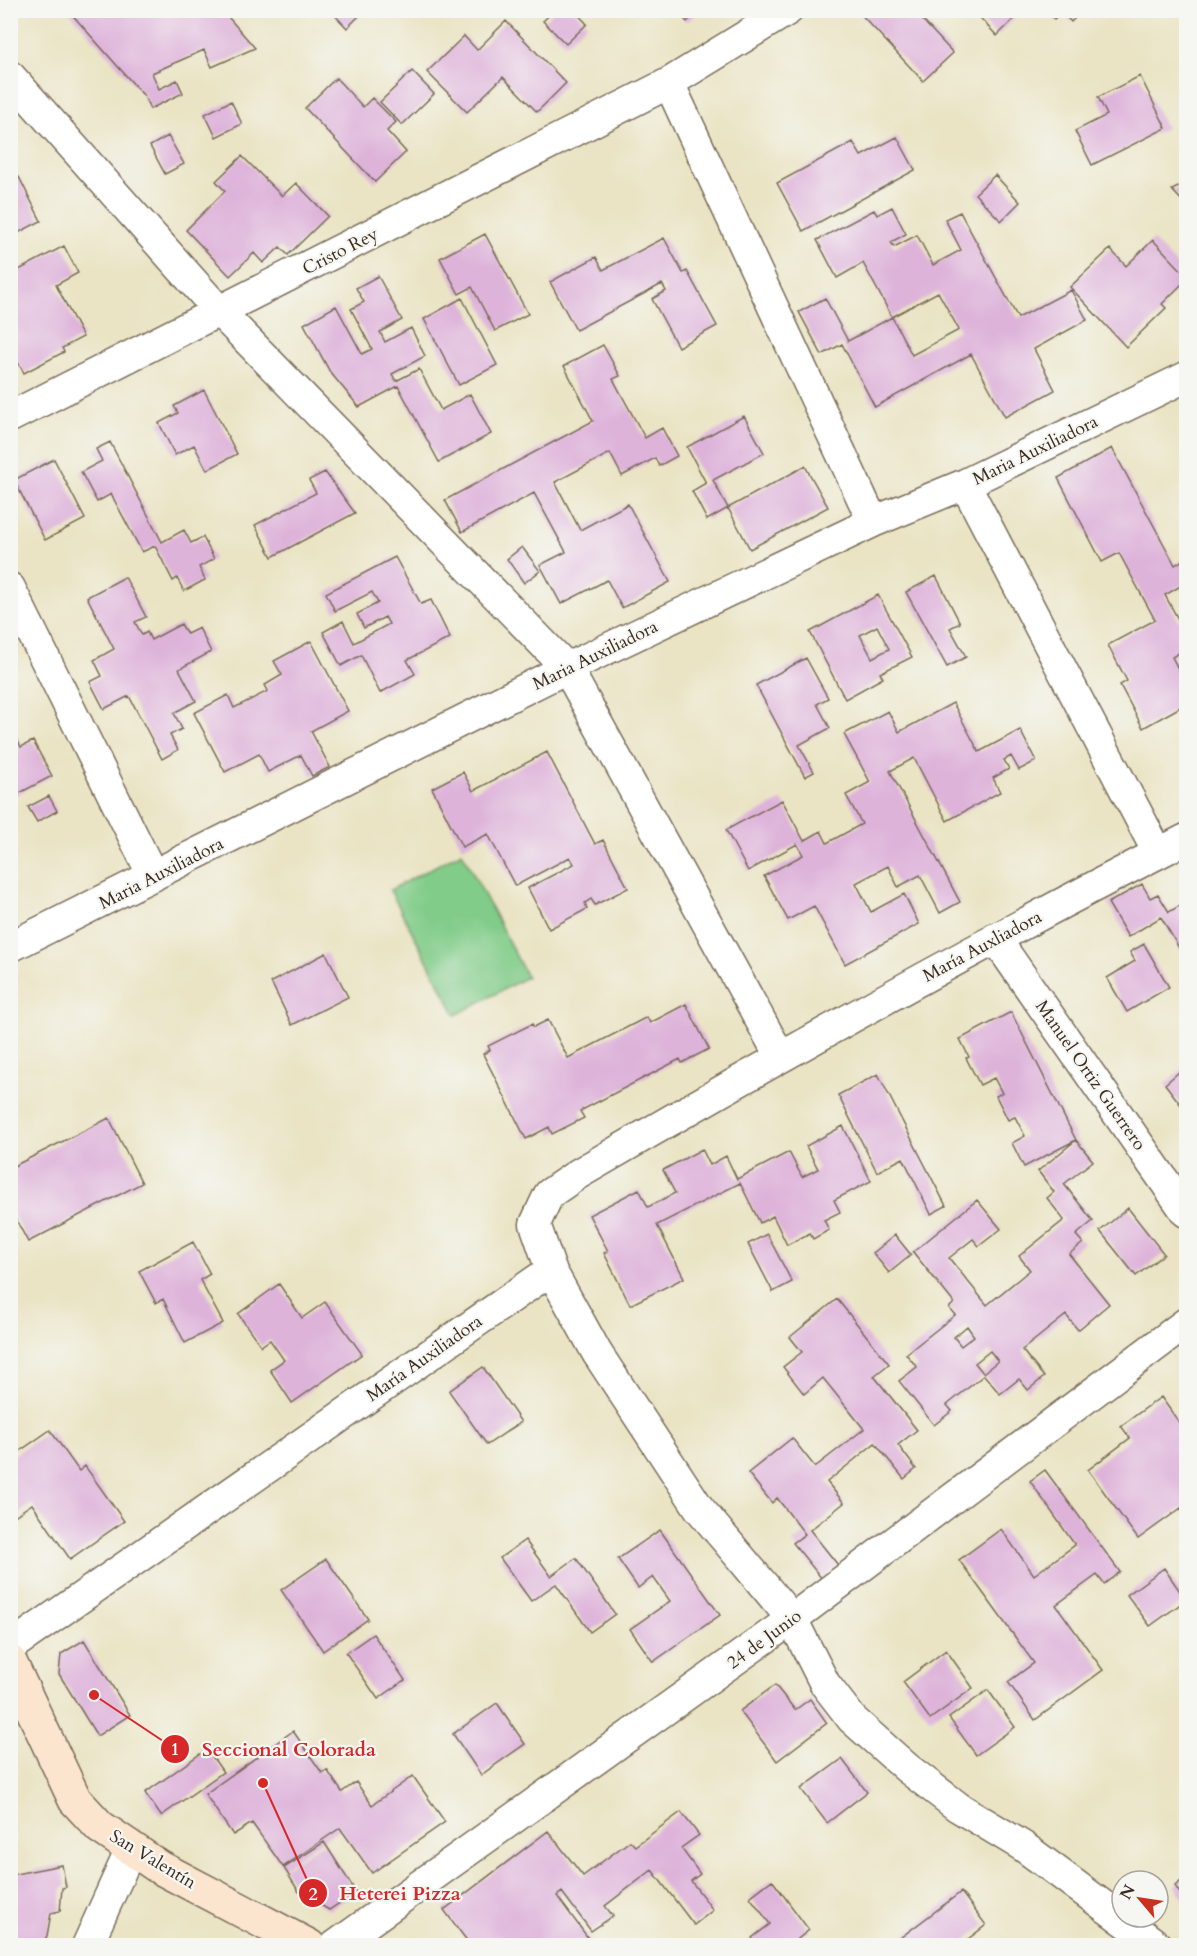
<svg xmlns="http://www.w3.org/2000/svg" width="1197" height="1956" viewBox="0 0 1197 1956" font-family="Cardo,serif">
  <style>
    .green { fill: #81cc89; stroke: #5e7b54; stroke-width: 1.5 }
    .building { fill: #deb3da; fill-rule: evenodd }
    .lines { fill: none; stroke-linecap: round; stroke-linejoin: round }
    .minor-casing { stroke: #786b58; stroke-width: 33 }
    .secondary-casing { stroke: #786b58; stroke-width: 36 }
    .minor { stroke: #fff; stroke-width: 30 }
    .secondary { stroke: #fbe5cf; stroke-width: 33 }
    .labels { text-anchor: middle; stroke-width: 4.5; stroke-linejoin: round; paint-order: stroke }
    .street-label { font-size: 18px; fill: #3b2a1e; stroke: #f6f6f2 }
    .leader { fill: none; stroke: #d62828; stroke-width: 2 }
    .callout-dot { fill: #d62828; stroke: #f6f6f2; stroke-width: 2 }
    .mark-label { font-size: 18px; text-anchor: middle; font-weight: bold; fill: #fff }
    .callout-label { font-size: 20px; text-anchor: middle; font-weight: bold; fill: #d62828; stroke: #f6f6f2; stroke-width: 4.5; stroke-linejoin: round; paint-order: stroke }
  </style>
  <rect width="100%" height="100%" fill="#f6f6f2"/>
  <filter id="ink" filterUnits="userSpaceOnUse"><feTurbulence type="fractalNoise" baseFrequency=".0167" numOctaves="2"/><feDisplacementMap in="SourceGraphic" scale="12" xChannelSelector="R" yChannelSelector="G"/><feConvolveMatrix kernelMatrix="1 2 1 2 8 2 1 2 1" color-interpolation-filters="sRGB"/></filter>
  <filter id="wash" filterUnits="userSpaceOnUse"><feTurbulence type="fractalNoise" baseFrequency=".008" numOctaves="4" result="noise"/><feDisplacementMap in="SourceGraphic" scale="24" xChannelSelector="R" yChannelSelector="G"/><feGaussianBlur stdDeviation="1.35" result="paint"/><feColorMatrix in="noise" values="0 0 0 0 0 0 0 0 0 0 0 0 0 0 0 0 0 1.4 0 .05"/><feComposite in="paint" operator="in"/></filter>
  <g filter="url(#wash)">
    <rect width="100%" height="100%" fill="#eae4c4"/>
    <path class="green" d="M462,852L527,977L456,1015L390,890Z"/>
    <g id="blocks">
      <path class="building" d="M68,10H222L255,48L212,67L204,50L152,73L159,89L177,80L183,93L150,109L144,96Z
        M330,10H365L347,28Z
        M555,10H574L587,24L566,44L543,21Z
        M676,10H699L687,22Z
        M857,10H913L953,53L923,81Z
        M973,10H1016L1019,14L997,36Z
        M1046,10H1083L1071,22L1062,12L1054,19Z
        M506,21L566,83L537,112L503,77L467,112L427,72L464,36L477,50Z
        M412,71L434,94L402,125L380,102Z
        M1140,76L1166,128L1092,165L1075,131L1107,115L1098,97Z
        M336,78L363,107L372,98L396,122L387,131L406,152L375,182L305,108Z
        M231,101L242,124L216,137L205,114Z
        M168,136L184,164L165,174L150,146Z
        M897,137L915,170L803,231L777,183L853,142L861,156Z
        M242,156L282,196L296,183L328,216L288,255L280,247L263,263L254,253L230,276L186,230L225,191L216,181Z
        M995,175L1020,202L1001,221L975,194Z
        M19,177L41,221L10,237V182Z
        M1186,183V205L1172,190Z
        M892,207L906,234L891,242L894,247L917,235L933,265L961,250L945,219L960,212L1018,318L1071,290L1087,320L1034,349L1055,390L1005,417L971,354L875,407L842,344L822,355L799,312L825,298L848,341L892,317L912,355L959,330L938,292L892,317L863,263L837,278L817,240L874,210L877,215Z
        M485,234L528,314L495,331L472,287L459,294L440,258Z
        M664,238L683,273L687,271L717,326L678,347L652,299L666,291L662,284L576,330L550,282L596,257L603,270Z
        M1153,240L1186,275V280L1162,304L1166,308L1126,347L1070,287L1110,249L1126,266Z
        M64,246L78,273L56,285L83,337L62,348L64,352L24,373L15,357L10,360V282L16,279L13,273Z
        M378,276L402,320L380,332L385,342L411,328L425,356L392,374L396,381L419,369L441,410L470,394L491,434L439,462L398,386L359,407L330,372L304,324L336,306L362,354L372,349L351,309L364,302L356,288Z
        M462,298L497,365L459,385L424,319Z
        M603,345L620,376L613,379L645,438L662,428L677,456L659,466L655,458L622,476L610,453L555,482L580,530L628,504L670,582L622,608L607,580L561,604L540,565L566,552L534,493L462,532L445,500L593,421L564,366Z
        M204,390L237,454L207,470L194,445L175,455L159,423L178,413L174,406Z
        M744,416L764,453L713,480L728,508L805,466L828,507L750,549L728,508L707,520L692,491L706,483L687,447Z
        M110,442L162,542L184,530L191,543L203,537L214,559L199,567L205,580L184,591L177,578L173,581L155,546L142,552L111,494L97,502L81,472L102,461L96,449Z
        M1112,448L1175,565L1186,558V583L1165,595L1179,621L1186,617V649L1172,657L1186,684V704L1143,728L1120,685L1127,681L1108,645L1155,620L1119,553L1102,562L1058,478Z
        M54,459L85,519L45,540L14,480Z
        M325,472L355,513L272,557L255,525L316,493L309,480Z
        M522,547L540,571L524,583L507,559Z
        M395,557L421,604L431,600L450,638L407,660L415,674L380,693L361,655L341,666L323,632L343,621L354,643L389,624L385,617L364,628L357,614L378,603L372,592L335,611L326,593Z
        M936,576L960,623L950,628L966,657L947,667L906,592Z
        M125,577L146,617L135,622L142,635L147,632L151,640L181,624L187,634L199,628L211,652L179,669L196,701L174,713L182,729L170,735L178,750L162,759L129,696L104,709L90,682L102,676L94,660L114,649L87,597Z
        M878,595L912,657L880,673L883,678L845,699L810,632ZM877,626L889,649L872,658L860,635Z
        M311,641L348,711L311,731L330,767L312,776L301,755L268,772L259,754L225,772L194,713L228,695L234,708L268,691L265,685L282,675L274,661Z
        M806,658L828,698L817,704L830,728L799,745L814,772L805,777L756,685Z
        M953,703L979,752L1020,730L1036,761L1019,770L1011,756L1004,760L1009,769L993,778L1000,792L947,821L914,758L890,771L960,902L940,913L920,875L898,887L888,866L856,883L871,912L904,894L919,924L845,964L814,906L788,920L764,876L803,855L797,844L748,871L726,830L782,800L804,841L821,831L827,843L862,824L846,795L870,782L844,734L888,711L899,732Z
        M10,727L21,747L33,741L52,776L14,796L10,789Z
        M547,752L595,844L603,840L628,888L595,905L591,899L585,903L587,909L549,929L528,888L574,864L570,857L515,886L488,834L462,847L432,788L463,772L473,791Z
        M49,796L57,811L37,822L28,807Z
        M1142,884L1150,898L1158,894L1169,912L1186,902V960L1161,917L1128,937L1108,903Z
        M1144,944L1169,987L1127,1012L1107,978L1135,961L1130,952Z
        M326,953L348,997L292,1025L271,982Z
        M686,1004L709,1049L682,1063L680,1059L580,1111L584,1118L552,1134L549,1127L526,1139L483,1054L490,1050L488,1046L532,1024L534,1027L548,1020L568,1058L647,1017L650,1023Z
        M1011,1012L1076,1140L1093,1161L1064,1184L1093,1221L1076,1235L1083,1243L1069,1254L1109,1304L1078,1330L1066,1315L1022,1350L1044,1377L1028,1390L1019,1379L1000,1394L984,1375L947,1405L952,1411L934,1425L899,1381L917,1367L906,1354L955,1315L949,1308L954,1303L913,1252L977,1200L1001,1229L979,1246L973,1239L949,1258L987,1305L1030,1270L1019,1256L1064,1220L1047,1198L1054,1192L1038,1171L1076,1140L1024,1167L1012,1143L1025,1136L1015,1117L1008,1120L996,1096L1002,1093L994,1078L980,1085L966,1058L969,1057L960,1039ZM967,1326L974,1336L961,1346L954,1337ZM990,1351L998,1361L983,1373L975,1363Z
        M1186,1066V1101L1181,1105L1165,1084Z
        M878,1074L946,1206L931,1214L903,1158L877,1172L838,1095Z
        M109,1118L142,1183L28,1242L10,1208V1168Z
        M843,1126L871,1181L834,1200L840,1212L824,1220L829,1230L813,1239L810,1233L787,1245L773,1216L760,1223L740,1183L657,1225L684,1278L630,1305L604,1253L608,1251L589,1215L639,1189L648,1207L675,1193L663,1170L702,1149L710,1165L726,1156L737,1179L789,1152L802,1177L818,1169L806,1146Z
        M1128,1208L1164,1254L1136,1276L1100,1231Z
        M767,1234L792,1282L773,1292L748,1244Z
        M895,1235L911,1255L889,1273L873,1253Z
        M193,1242L210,1274L200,1280L223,1323L185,1343L163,1299L156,1303L139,1271Z
        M279,1284L302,1318L325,1302L362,1354L292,1403L270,1370L284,1360L270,1340L261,1346L238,1314Z
        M837,1299L889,1364L874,1376L917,1430L898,1445L916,1469L904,1479L875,1443L827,1482L844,1503L810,1530L838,1565L822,1579L793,1543L805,1534L777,1498L772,1503L748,1473L792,1438L815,1467L864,1429L823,1378L804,1394L783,1367L802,1352L790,1337Z
        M483,1367L521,1422L487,1445L449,1391Z
        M1161,1397L1186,1432V1516L1181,1508L1138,1539L1088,1470L1130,1438L1121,1426Z
        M50,1430L79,1471L85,1466L124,1521L70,1559L32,1504L10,1519V1458Z
        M1045,1470L1120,1572L1104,1584L1097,1575L1056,1605L1103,1670L1035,1720L1008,1682L1034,1663L959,1560L1001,1529L1034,1575L1075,1545L1030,1481Z
        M660,1530L720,1615L653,1662L630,1629L670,1601L653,1577L638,1588L618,1559Z
        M525,1540L551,1576L576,1558L615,1614L590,1632L556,1584L531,1601L500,1558Z
        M326,1559L368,1619L323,1651L281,1590Z
        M1164,1568L1186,1600L1150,1626L1127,1595Z
        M373,1634L405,1680L378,1699L346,1653Z
        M84,1640L130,1715L97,1736L59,1674L61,1654Z
        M946,1650L973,1688L930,1719L903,1682Z
        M775,1685L795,1710L810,1699L827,1723L777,1761L740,1711Z
        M988,1690L1015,1727L976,1755L949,1718Z
        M497,1703L525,1744L481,1775L453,1734Z
        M293,1731L322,1773L327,1770L342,1792L356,1782L372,1805L413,1776L445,1822L372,1873L340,1828L283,1867L252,1823L233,1835L205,1794Z
        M207,1749L223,1772L161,1816L145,1793Z
        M842,1759L867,1792L827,1823L801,1789Z
        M681,1812L699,1835L681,1848L700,1874L691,1881L713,1910L694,1925L652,1870L605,1906L613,1916L591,1931L562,1892L557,1896L594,1946H471L444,1910L548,1831L583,1876L630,1841L635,1846Z
        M324,1842L356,1892L329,1910L299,1892L284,1868Z
        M62,1865L66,1887L62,1888L60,1911L51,1913L47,1936L41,1946H10V1875Z
        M1186,1877V1902L1175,1886Z
        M772,1880L809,1930L789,1946H757L752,1938L770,1924L750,1897Z
        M961,1892L986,1925L959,1946H905L900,1938Z"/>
    </g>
  </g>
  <g filter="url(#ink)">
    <use href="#blocks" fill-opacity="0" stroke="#786b58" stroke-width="1.5"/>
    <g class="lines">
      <defs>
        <path id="minor" d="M10,76L220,312L567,668L780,1056
          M669,83L873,522
          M10,417L669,83L788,10
          M965,484L1158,853
          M10,588L153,876
          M995,938L1186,1212
          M10,947L567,668L873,522L965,484L1186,377
          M551,1270L597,1353L699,1508L792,1619L825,1684L852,1719L907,1768L958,1807L1024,1847L1158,1946
          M10,1647L551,1270L535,1224L549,1194L578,1174C778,1057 980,944 1186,839
          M87,1946L131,1849
          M335,1946L792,1619L1186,1323"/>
        <path id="secondary" d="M10,1662L75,1800L100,1827L159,1867L309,1946"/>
      </defs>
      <use href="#minor" class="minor-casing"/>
      <use href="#secondary" class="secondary-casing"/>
      <use href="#minor" class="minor"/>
      <use href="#secondary" class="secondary"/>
    </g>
  </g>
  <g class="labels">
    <g class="street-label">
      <text transform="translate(340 251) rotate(-27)" y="6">Cristo Rey</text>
      <text transform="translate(1035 450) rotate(-26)" y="6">Maria Auxiliadora</text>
      <text transform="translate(595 655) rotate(-26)" y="6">Maria Auxiliadora</text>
      <text transform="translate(161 873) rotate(-27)" y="6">Maria Auxiliadora</text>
      <text transform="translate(982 946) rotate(-28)" y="6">María Auxliadora</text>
      <text transform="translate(1091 1075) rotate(55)" y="6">Manuel Ortiz Guerrero</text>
      <text transform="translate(424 1358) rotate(-35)" y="6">María Auxiliadora</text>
      <text transform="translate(764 1639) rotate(-36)" y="6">24 de Junio</text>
      <text transform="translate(153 1859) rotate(31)" y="6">San Valentín</text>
    </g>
  </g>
  <path class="leader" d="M94 1695L175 1749M263 1783L313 1893"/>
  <g class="callout-dot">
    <circle cx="94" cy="1695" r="6"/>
    <circle cx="263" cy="1783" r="6"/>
    <circle cx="175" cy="1749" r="15"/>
    <circle cx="313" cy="1893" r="15"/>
  </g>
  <g class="mark-label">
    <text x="175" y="1755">1</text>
    <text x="313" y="1900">2</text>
  </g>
  <g class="callout-label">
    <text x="289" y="1756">Seccional Colorada</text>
    <text x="400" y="1900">Heterei Pizza</text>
  </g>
  <rect width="1197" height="1956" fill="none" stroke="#f6f6f2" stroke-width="36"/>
  <g transform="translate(1140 1899) rotate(299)"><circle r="28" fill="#f6f6f2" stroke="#aba49d" stroke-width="1.5"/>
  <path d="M0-4.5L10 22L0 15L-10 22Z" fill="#c8321e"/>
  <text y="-9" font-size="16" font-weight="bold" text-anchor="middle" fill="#3b2a1e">N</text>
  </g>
</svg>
